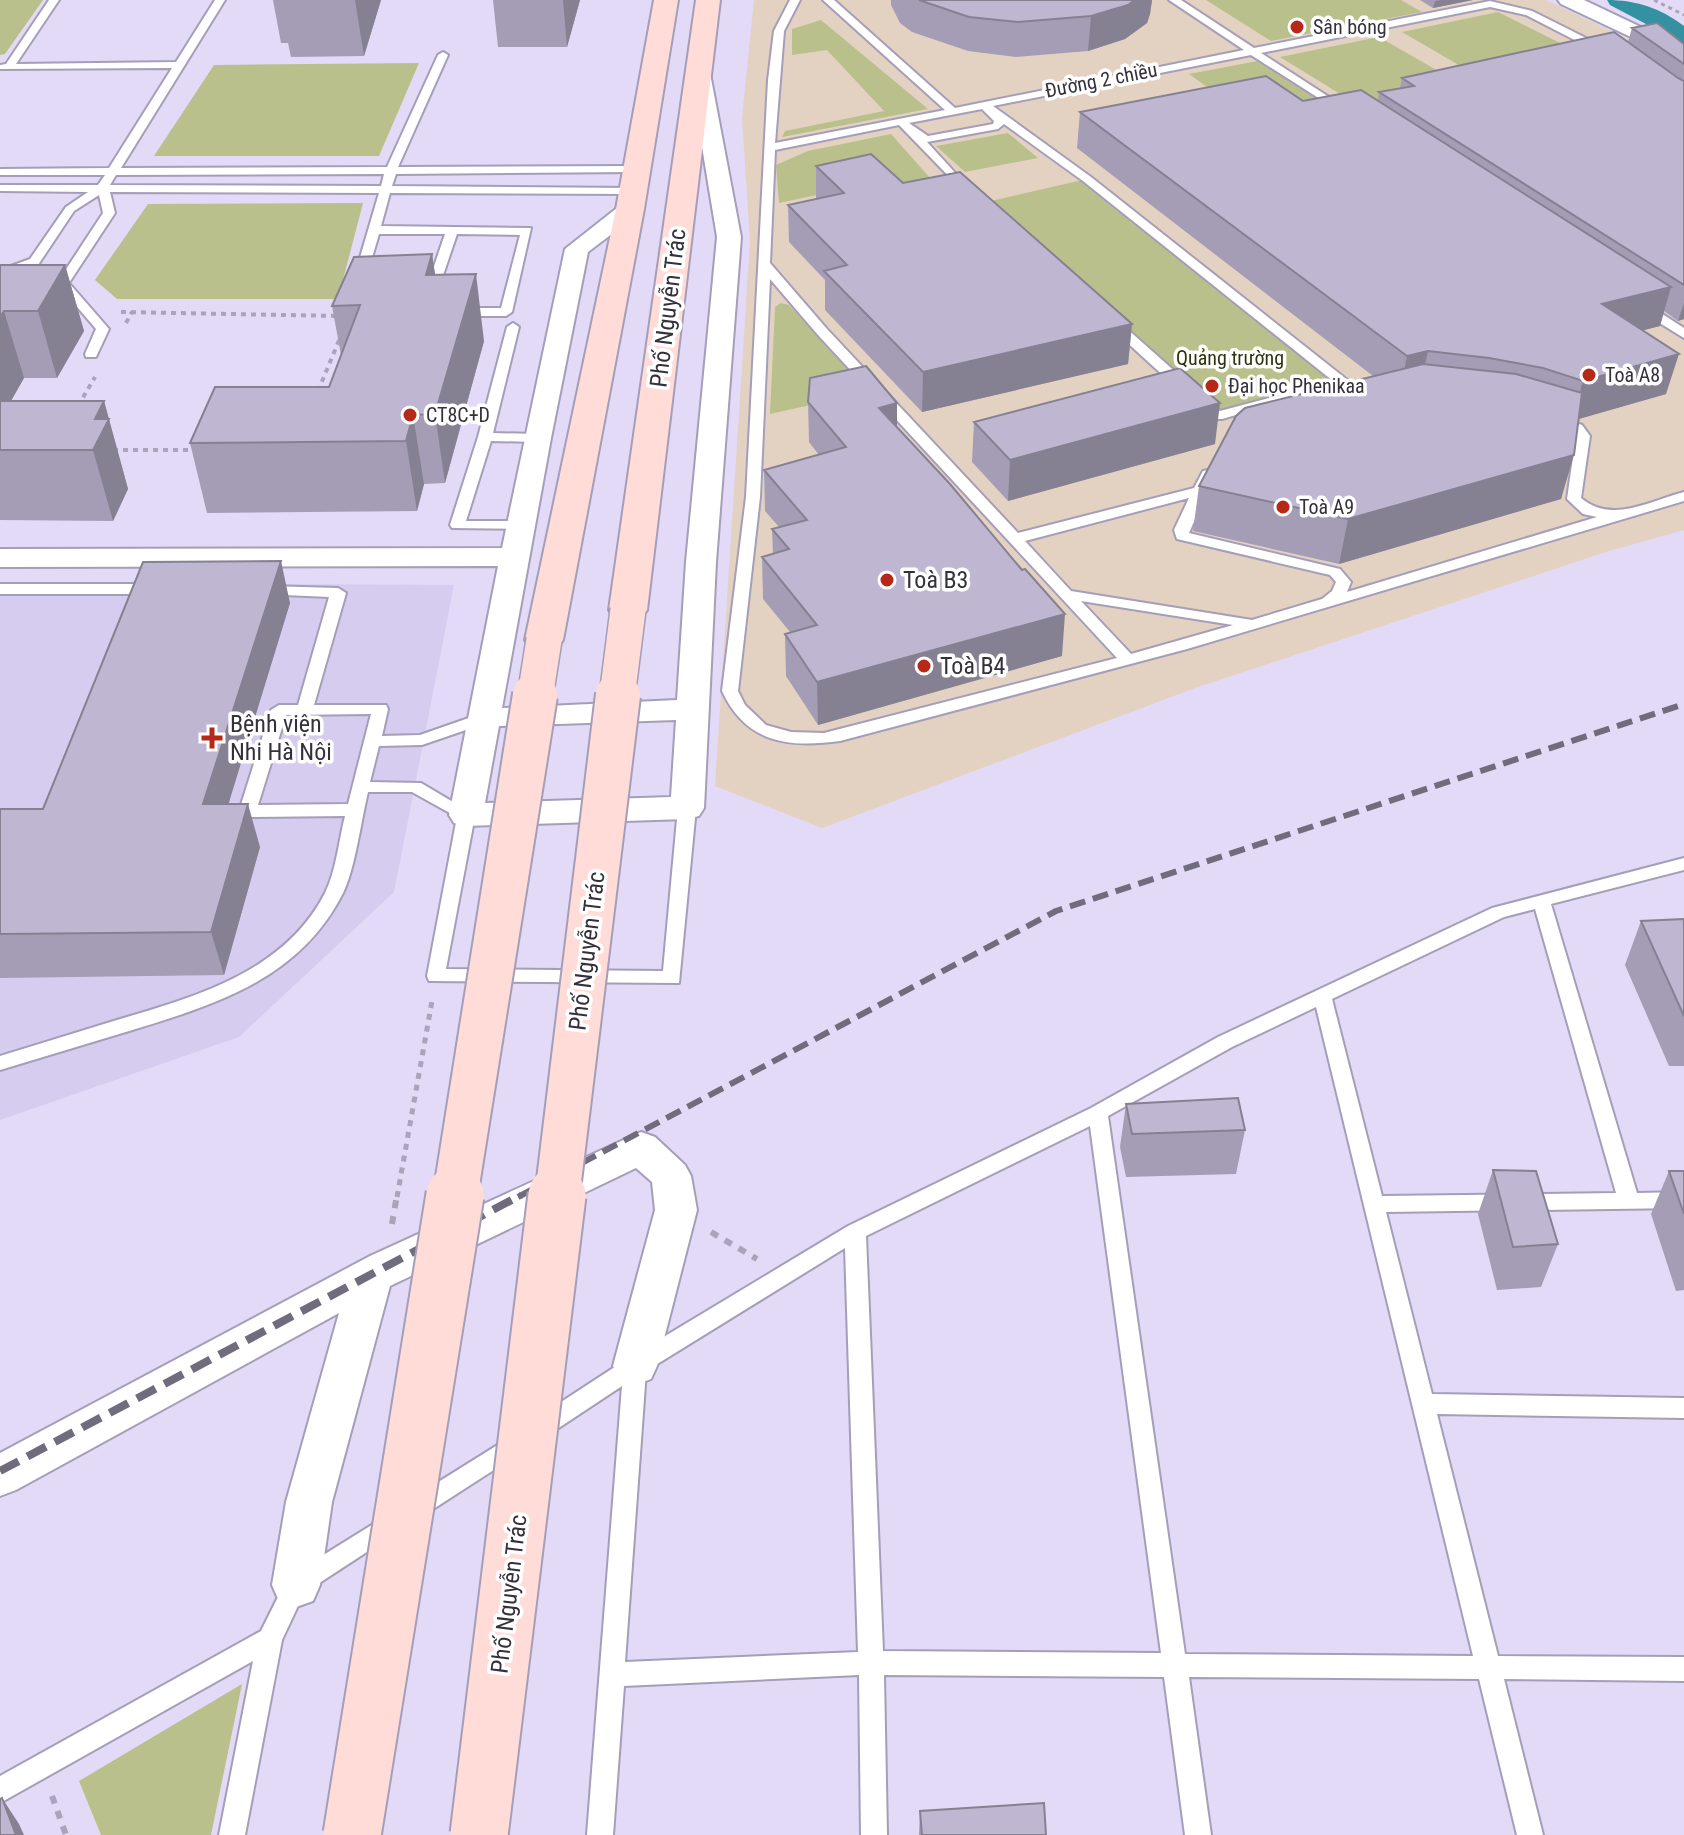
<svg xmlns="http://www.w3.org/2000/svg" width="1684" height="1835" viewBox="0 0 1684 1835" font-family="'Roboto Condensed',sans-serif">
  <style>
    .built { fill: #d6ccef }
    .education { fill: #e3d2c1 }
    .green { fill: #b9c08b }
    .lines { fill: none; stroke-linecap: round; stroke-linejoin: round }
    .canal { fill: #3491a1; fill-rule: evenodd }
    .service-casing { stroke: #a59eb8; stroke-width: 4 }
    .minor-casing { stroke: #a59eb8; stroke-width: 4 }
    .secondary-casing { stroke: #a59eb8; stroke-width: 4 }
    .path-far3 { stroke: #aaa3ba; stroke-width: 3; stroke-dasharray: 4 4; stroke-linecap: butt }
    .path-far2 { stroke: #aaa3ba; stroke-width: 4; stroke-dasharray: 5 5; stroke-linecap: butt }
    .path-far1 { stroke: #aaa3ba; stroke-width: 5; stroke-dasharray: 6 6; stroke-linecap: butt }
    .path { stroke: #aaa3ba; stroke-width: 6; stroke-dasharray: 8 8; stroke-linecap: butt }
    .service { fill: #fff; fill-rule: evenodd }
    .minor { fill: #fff; fill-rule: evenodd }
    .secondary { fill: #ffdcd7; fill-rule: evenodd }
    .rail-far1 { stroke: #716c7d; stroke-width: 6; stroke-dasharray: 16 8; stroke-linecap: butt }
    .rail { stroke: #716c7d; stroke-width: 8; stroke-dasharray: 21 10; stroke-linecap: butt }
    .secondary-bridge-far2-casing { stroke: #a59eb8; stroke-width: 38; stroke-linecap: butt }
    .secondary-bridge-far1-casing { stroke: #a59eb8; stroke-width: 48; stroke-linecap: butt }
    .secondary-bridge-casing { stroke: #a59eb8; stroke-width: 61; stroke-linecap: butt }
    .secondary-bridge-far2 { stroke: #ffdcd7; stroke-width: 35 }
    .secondary-bridge-far1 { stroke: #ffdcd7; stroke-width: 44 }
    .secondary-bridge { stroke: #ffdcd7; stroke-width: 57 }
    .wall { fill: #a49db5 }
    .shaded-wall { fill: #868093 }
    .building { fill: #bfb7d2; stroke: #868093; stroke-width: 2 }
    .poi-dot { fill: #b62918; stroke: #fff; stroke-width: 3 }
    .labels { text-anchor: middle; stroke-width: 7; stroke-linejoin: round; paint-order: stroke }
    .far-poi-label { font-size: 20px; fill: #35313c; stroke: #fff; text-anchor: start }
    .far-street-label { font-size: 20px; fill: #35313c; stroke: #fff }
    .far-park-label { font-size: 20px; fill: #2f330e; stroke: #fff }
    .street-label { font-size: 24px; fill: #35313c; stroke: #fff }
    .poi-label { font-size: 24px; fill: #35313c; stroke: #fff; text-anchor: start }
  </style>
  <rect width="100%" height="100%" fill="#e2daf6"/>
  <path class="built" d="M0,583L454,585L394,892L239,1037L0,1120Z"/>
  <path class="education" d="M754,0H1546L1651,50L1684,74V530L1609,551L1195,688L822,828L715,786L750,242L742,118Z"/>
  <path class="green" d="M0,0H43L5,54L0,55Z
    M1206,0H1401L1422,12L1271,41Z
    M1498,12L1584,55L1481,78L1402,32Z
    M821,20L928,109L782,137L785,131L884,111L827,50L792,55V29Z
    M1379,37L1459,83L1358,105L1280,57Z
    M1258,61L1339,113L1228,102L1189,74Z
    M419,63L379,156H154L214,65Z
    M1008,133L1038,158L965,172L936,146Z
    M891,134L955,206L874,183L779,203L776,165L808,151Z
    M1087,179L1343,382L1217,416L978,204Z
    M363,203L338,299H117L95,280L148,204Z
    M781,303L789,305L869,392L770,414L775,307Z
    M242,1684L211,1835H101L79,1781Z"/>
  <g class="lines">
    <path class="canal" d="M1607,0C1636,0 1660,8 1684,26V44L1610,5Z"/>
    <defs>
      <path id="service" d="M49,0H59L16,64L176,62L215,0H225L121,168L387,167L438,55L443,52L448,55L398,167L636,166L642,169L636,172L396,174L392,186L633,188L639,191L633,194L390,193L381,226L531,228L512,312L506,316H458L452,312L458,308H501L520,235L457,234L436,296L430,300L424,296L445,234H379L366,278L360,282L354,278L379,193L110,192L115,213L69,283L109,329L96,357H86L85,354L96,329L61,288L49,292L43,288L59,280L103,213L99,195L74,211L38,265L0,278V270L30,259L66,207L88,192L0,191V185H98L105,175H0V169L109,168L172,68L0,69V65L6,64ZM384,174L381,186L110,185L116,175Z
        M790,0H800L784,31L775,143L945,110L823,0H834L955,108L1244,50L1169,0H1181L1254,48L1490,1L1532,11L1606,48V52H1598L1526,15L1490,7L1261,53L1346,108L1347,110L1342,113L1251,55L993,106L1091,177L1350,382L1222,419H1212L1195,403L1197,400H1207L1220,411L1333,381L1083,181L1004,124L998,129L927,142L970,189L972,191L966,194L899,125L775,150L770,263L827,329L1018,533L1194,488L1203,471L1208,470L1215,474L1189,533L1340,569L1351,582L1347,592L1597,517L1583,514L1567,499L1576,436L1572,431L1550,423L1548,420L1555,416L1582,425L1590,436L1581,498C1612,524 1649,501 1684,492V501L1187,649L840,741C788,748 746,743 722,691L746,497L768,80L774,31ZM982,109L994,121L993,124L928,136L909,123ZM770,279L818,335L1117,658L824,733L791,732L766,725L745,705L738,691L760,497ZM1189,498L1174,530L1177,539L1330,575L1336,582L1332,591L1322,599L1252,620L1071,591L1025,541ZM1081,601L1233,625L1131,654Z
        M1637,303H1645L1684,328V338L1637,309Z
        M1109,320H1117L1188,383V389H1178L1109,326Z
        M513,323L519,327L493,433L537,434L544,438L537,442L491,441L466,521H522L529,525L522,529L452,528L450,525L478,437L507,327Z
        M0,584H157L165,589L157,594H0Z
        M266,586L338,588L346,593L314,705H386L388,709L382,736L420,735L483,713L491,718L489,722L422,745L379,746L370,782L421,783L475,815L446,969L663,971L678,808L687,802L696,808L679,983L429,981L427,976L457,817L412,792H368C361,821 355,869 343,893C299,980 214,1005 129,1031C86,1044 43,1057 0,1070V1056C39,1044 78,1032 117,1020C195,997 285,972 325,893C336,871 339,840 345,816L248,817L239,811L271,710L279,705H298L329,597L261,594L258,591ZM371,714L348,804L258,805L286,715Z
        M1684,858V870L1551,904L1637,1193L1684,1192V1208L1386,1212L1432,1394L1684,1398V1418L1437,1414L1498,1656L1684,1657V1681L1504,1679L1543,1835H1517L1479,1679L1189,1677L1211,1835H1185L1164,1677L884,1675L887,1835H861L859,1675L624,1686L613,1835H587L622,1386L548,1435L540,1438L532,1435L529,1428L532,1421L627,1359L848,1226L1091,1108L1218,1037L1492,908ZM1535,909L1616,1193L1382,1196L1332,999L1504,917ZM1316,1007L1473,1656L1185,1654L1108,1116L1232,1047ZM1090,1126L1161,1653L883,1651L866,1236ZM845,1248L858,1652L625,1662L646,1371Z
        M515,1434L523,1437L526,1444L523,1451L424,1515L416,1518L408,1515L404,1508L408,1501Z
        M391,1513L399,1517L403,1524L399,1531L304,1593L282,1640L245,1835H219L253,1661L0,1803V1776L261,1631L288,1577Z"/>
      <path id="minor" d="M1558,0H1584L1664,38L1684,52V68L1677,66L1650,46L1561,4Z
        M699,62L709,68L741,237L716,562L704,808L699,816L687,819L466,826L454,823L449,815L498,566L0,567V549L502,548L565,249L622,204H638L642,209L638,214L588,252L551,438L502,708L677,700L686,562L717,237L689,68ZM676,720L671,797L485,803L499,726Z
        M641,1132L655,1137L685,1165L691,1176L697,1210L657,1366L651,1379L635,1385L619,1379L613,1366L655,1210L652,1182L636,1168L390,1286L332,1502L320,1585L313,1601L296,1607L279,1601L272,1585L286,1502L339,1313L16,1490L0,1496V1453L370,1256Z"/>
      <path id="secondary" d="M654,0H678L644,209L563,640L557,648L544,651L531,648L525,640L616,209Z
        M696,0H720L647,610L641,618L628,621L615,618L609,610Z"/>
    </defs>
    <use href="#service" class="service-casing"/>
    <use href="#minor" class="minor-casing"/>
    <use href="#secondary" class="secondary-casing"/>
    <path class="path-far3" d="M1654,0L1684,15"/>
    <path class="path-far2" d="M121,312L339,316
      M126,323L132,312
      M318,391L340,338
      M78,406L95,377
      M113,450H195"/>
    <path class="path-far1" d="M397,1197L432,1001"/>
    <path class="path" d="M392,1224L397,1195
      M711,1232L757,1259
      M52,1796L66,1835"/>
    <use href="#service" class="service"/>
    <use href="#minor" class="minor"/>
    <use href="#secondary" class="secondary"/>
    <path class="rail-far1" d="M518,1197L1056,911L1684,704"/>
    <path class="rail" d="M0,1471L521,1195"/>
    <defs>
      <path id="secondary-bridge-far2" d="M535,697L544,640
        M617,697L628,610"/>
      <path id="secondary-bridge-far1" d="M455,1197L535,695
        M557,1197L618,695"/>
      <path id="secondary-bridge" d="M352,1835L455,1195
        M479,1835L557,1195"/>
    </defs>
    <use href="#secondary-bridge-far2" class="secondary-bridge-far2-casing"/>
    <use href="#secondary-bridge-far1" class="secondary-bridge-far1-casing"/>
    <use href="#secondary-bridge" class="secondary-bridge-casing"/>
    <use href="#secondary-bridge-far2" class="secondary-bridge-far2"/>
    <use href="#secondary-bridge-far1" class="secondary-bridge-far1"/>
    <use href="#secondary-bridge" class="secondary-bridge"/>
  </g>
  <path class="wall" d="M273,0H381L364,56L291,57L288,43H281Z
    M493,0H580L567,47H498Z
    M891,0H1152L1150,14L1147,23L1125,39L1088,51L1016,57L968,51L912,32L900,23L891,5Z
    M1420,0H1473L1433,8Z
    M1632,28L1684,44V319L1678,321L1664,311L1660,326L1642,330L1666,394L1578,419L1561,499L1339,564L1193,531L1199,486L1373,376L1077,148L1080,112L1303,101H1378L1379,92L1400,88L1402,78L1628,42Z
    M816,166L903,183L1132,324L1128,364L922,412L825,310V280L789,242L788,205L816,199Z
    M432,254L435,275L484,341L445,483L424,484L417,511L207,513L190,443L329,387L341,355L332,306Z
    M0,265H65L84,331L57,378H24L11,401H104L128,489L113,521L0,520Z
    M808,402L897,403V427L1062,656L818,725L786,676L785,634L790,632L763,599L762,557L773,554L772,529L779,527L765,511L764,470L819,455L809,442Z
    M974,422L1215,444L1008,501L972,462Z
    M290,603L228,804L260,847L224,975L0,978V809H43Z
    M1684,919V1066H1669L1625,965L1641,921Z
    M1126,1104L1245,1130L1236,1174L1126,1177L1120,1147Z
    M1493,1170L1558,1244L1541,1287L1497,1290L1478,1214Z
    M1669,1171H1684V1290L1676,1291L1651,1214Z
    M920,1811L1046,1835H919Z"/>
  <path class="shaded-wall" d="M355,0H381L364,56Z
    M563,0H580L567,47Z
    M1135,0H1152L1150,14L1147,23L1125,39L1088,51L1091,16Z
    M1442,0H1473L1433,8L1435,1Z
    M432,254L442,321L426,275Z
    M65,265L84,331L57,378L38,311Z
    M476,274L484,341L445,483L435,414Z
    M1671,287L1660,326L1591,344L1602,304Z
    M1684,303V319L1678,321Z
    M4,311L24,378L0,420V317Z
    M1132,324L1128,364L922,412L923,372Z
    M1428,351L1419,391L1399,396L1407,356Z
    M1679,354L1666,394L1572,421L1583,381Z
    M104,401L128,489L113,521L93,450L95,419Z
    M897,403V444L879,408Z
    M1220,403L1215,444L1008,501L1010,460Z
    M413,415L424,484L417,511L406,441Z
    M1574,455L1561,499L1339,564L1348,519Z
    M281,561L290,603L215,848L203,804Z
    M1065,614L1062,656L818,725L817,682Z
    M248,804L260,847L224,975L211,932Z
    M2,1798L19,1824L24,1835H16Z"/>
  <path class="building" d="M919,0H1135L1128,5L1091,16L1018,22L969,17Z
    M1657,23L1684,44V64L1632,28Z
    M1614,32L1678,78L1684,81V285L1379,92L1414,86L1402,78Z
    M1266,76L1303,101L1361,90L1671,287L1602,304L1679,354L1583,381L1543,368L1489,358L1428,351L1407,356L1080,112Z
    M871,154L903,183L960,172L1132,324L923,372L824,271L847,265L788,205L844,193L816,166Z
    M432,254L426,275L476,274L435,414L413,415L406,441L190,443L215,387H329L360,305L332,306L354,257Z
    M0,265H65L38,311H4L0,317Z
    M1423,364L1516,374L1582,393L1574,455L1348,519L1199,486L1236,416L1245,408Z
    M866,366L897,403L879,408L950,484L1022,570L1025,569L1065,614L817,682L785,634L817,625L762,557L789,549L772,529L807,520L764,470L846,447L808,402L810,378Z
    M1180,368L1220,403L1010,460L974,422Z
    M0,401H104L95,419H109L93,450H0Z
    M281,561L203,804H248L211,932L0,934V809H43L143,562Z
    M1684,919V1016L1641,921Z
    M1238,1098L1245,1130L1132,1134L1126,1104Z
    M1493,1170L1536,1171L1558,1244L1513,1247Z
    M1669,1171H1684V1214Z
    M2,1798L16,1835H0V1799Z
    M1044,1803L1046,1835H922L920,1811Z"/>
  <g class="poi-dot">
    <circle cx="1297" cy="27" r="8"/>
    <circle cx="1589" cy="375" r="8"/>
    <circle cx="1212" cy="386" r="8"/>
    <circle cx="410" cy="415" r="8"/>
    <circle cx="1283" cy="507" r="8"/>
    <circle cx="887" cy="580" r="8"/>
    <circle cx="924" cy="666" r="8"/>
    <path d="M208 726h8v8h8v8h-8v8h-8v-8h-8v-8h8z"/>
  </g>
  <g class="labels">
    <g class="far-poi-label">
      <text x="1313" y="34">Sân bóng</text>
      <text x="1605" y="382">Toà A8</text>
      <text x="1228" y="393">Đại học Phenikaa</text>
      <text x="426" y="422">CT8C+D</text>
      <text x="1299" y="514">Toà A9</text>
    </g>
    <g class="far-street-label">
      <text transform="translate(1101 80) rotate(-11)" y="7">Đường 2 chiều</text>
    </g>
    <g class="far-park-label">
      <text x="1230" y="365">Quảng trường</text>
    </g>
    <g class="street-label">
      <text transform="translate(668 308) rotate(-83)" y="8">Phố Nguyễn Trác</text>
      <text transform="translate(587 951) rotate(-83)" y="8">Phố Nguyễn Trác</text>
      <text transform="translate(509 1594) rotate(-83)" y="8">Phố Nguyễn Trác</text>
    </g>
    <g class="poi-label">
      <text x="903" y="588">Toà B3</text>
      <text x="940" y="674">Toà B4</text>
      <text x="230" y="732">Bệnh viện<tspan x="230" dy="28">Nhi Hà Nội</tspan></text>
    </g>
  </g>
</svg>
